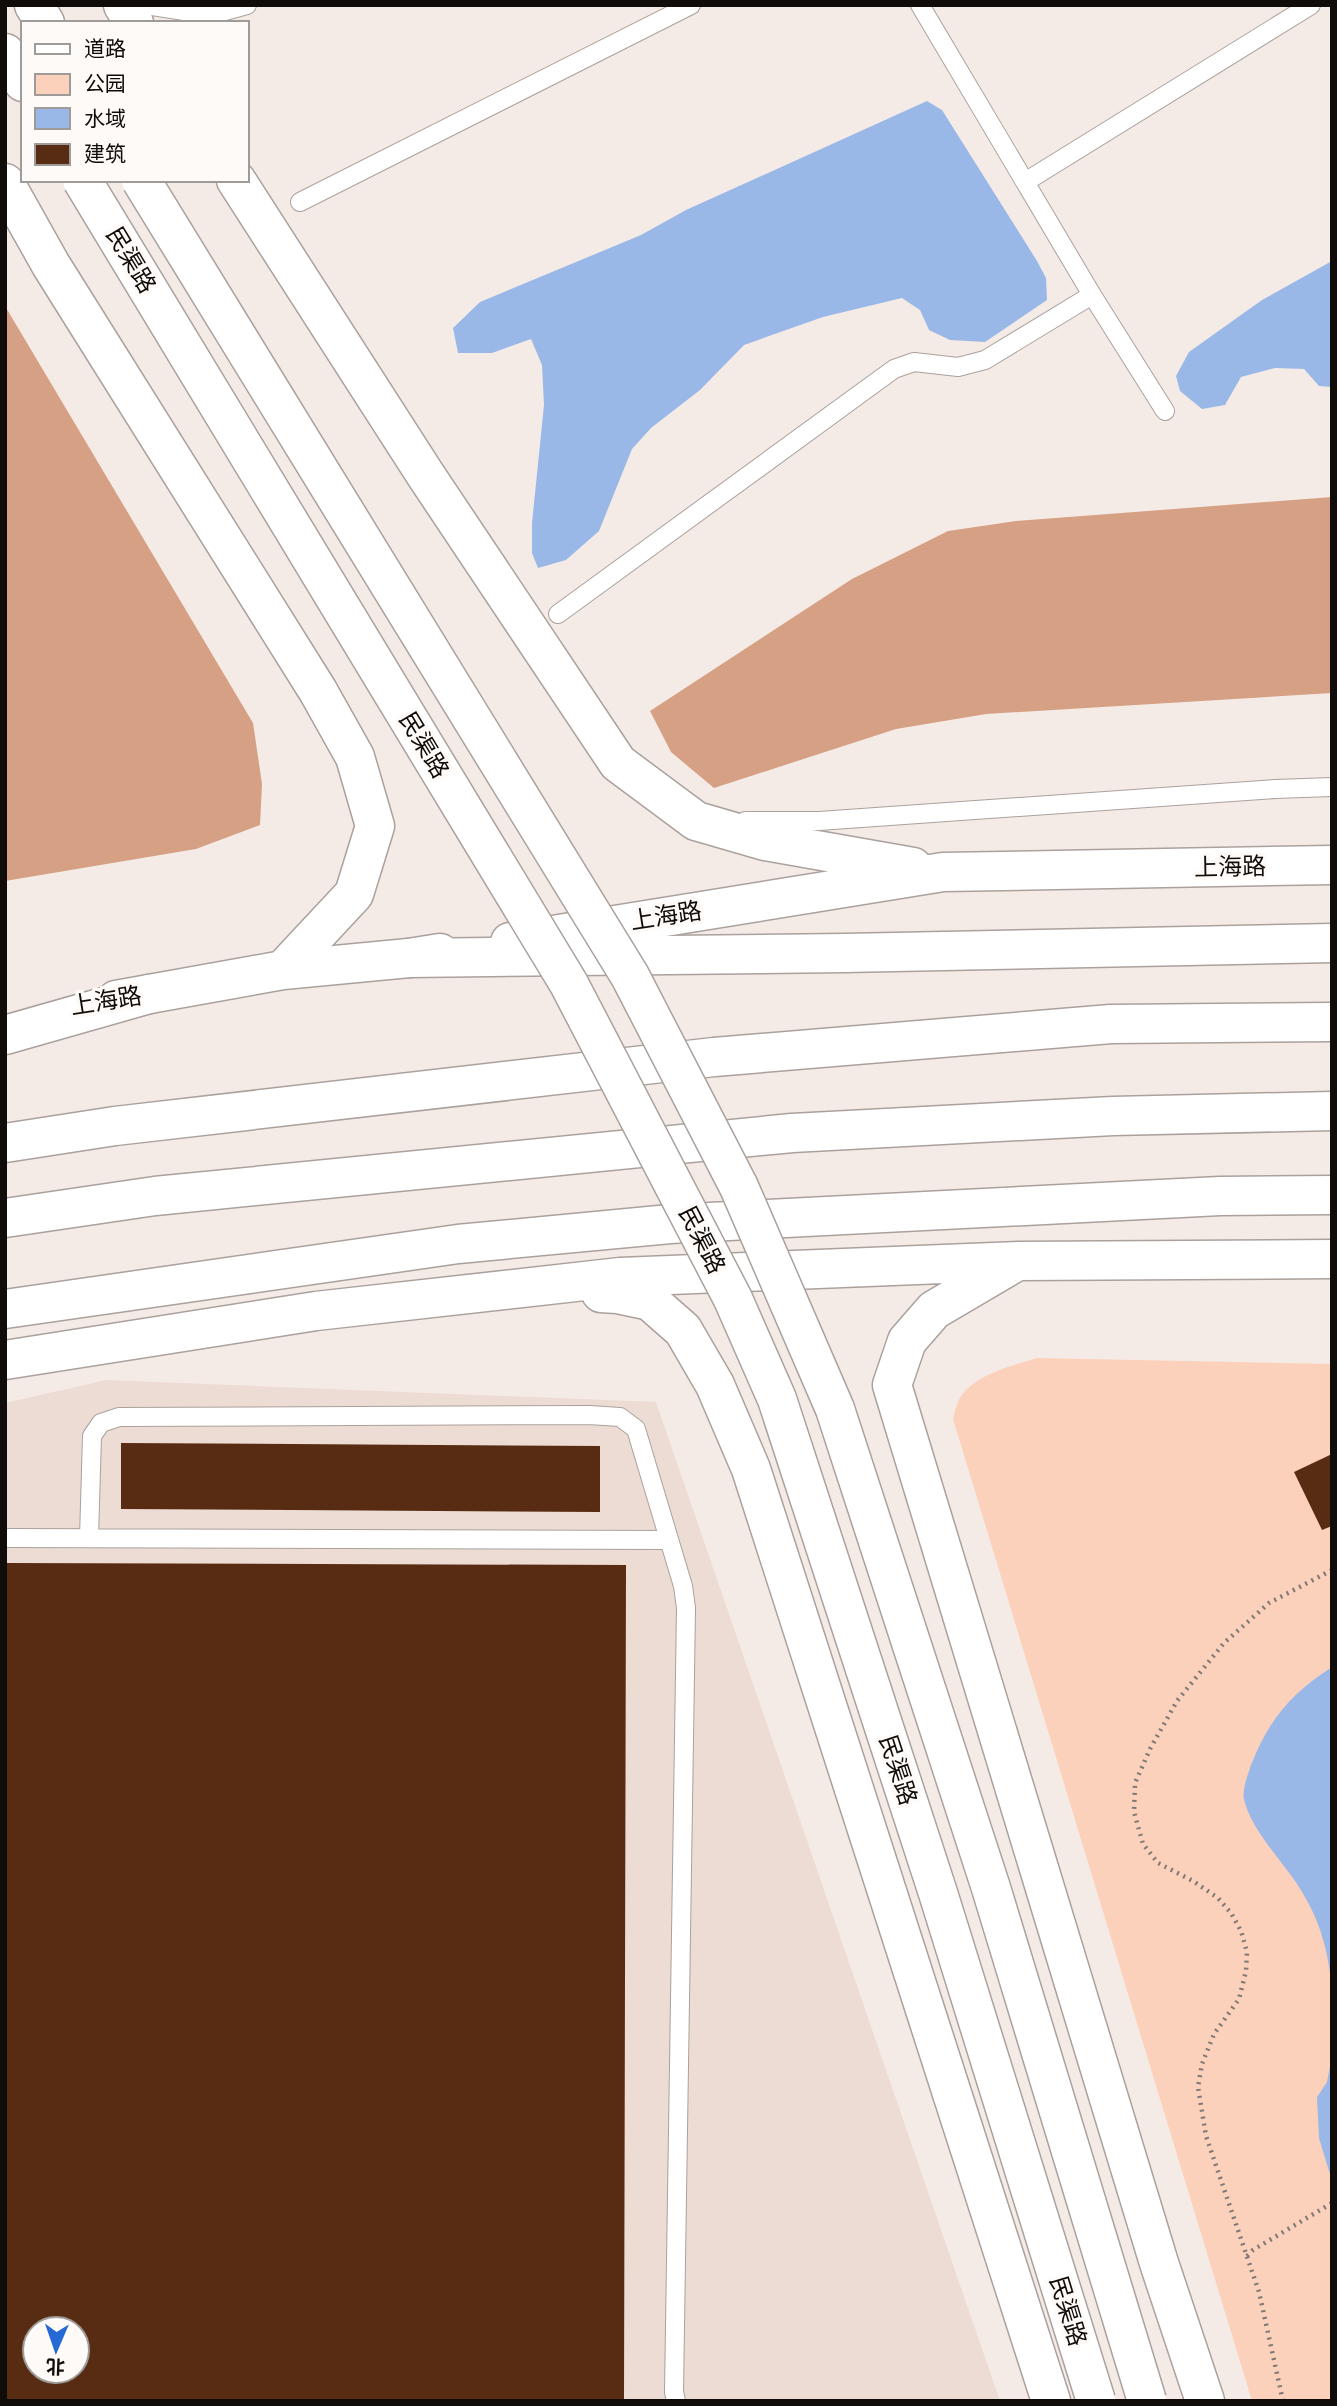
<svg xmlns="http://www.w3.org/2000/svg" width="1337" height="2406" viewBox="0 0 1337 2406" font-family="'Nunito Sans','Noto Sans SC',sans-serif">
  <style>
    .built { fill: #eddcd3; fill-rule: evenodd }
    .green { fill: #fcd1bb }
    .forest { fill: #d6a084 }
    .water { fill: #9ab8e7 }
    .building { fill: #582c12; fill-rule: evenodd }
    .lines { fill: none; stroke-linecap: round; stroke-linejoin: round }
    .service-casing { stroke: #aaa19c; stroke-width: 20 }
    .secondary-casing { stroke: #aaa19c; stroke-width: 41 }
    .trunk-casing { stroke: #aaa19c; stroke-width: 41 }
    .path { stroke: #7f7975; stroke-width: 4.5; stroke-dasharray: 2 5; stroke-linecap: butt }
    .service { stroke: #fff; stroke-width: 18 }
    .secondary { stroke: #fff; stroke-width: 38 }
    .trunk { stroke: #fff; stroke-width: 38 }
    .secondary-bridge-casing { stroke: #aaa19c; stroke-width: 41; stroke-linecap: butt }
    .secondary-bridge { stroke: #fff; stroke-width: 38 }
    .labels { text-anchor: middle; stroke-width: 7; stroke-linejoin: round; paint-order: stroke }
    .street-label { font-size: 24px; fill: #0f0c0a; stroke: #fefaf8 }
  </style>
  <rect width="100%" height="100%" fill="#f5ebe6"/>
  <path class="built" d="M106,1380L656,1402L1000,2401H5V1403ZM35,2329H77V2371H35Z"/>
  <path class="green" d="M1037,1358L1332,1364V2401H1252L953,1419C955,1413 956,1404 960,1398C975,1374 1012,1366 1037,1358Z"/>
  <path class="forest" d="M5,306L253,723L262,784L260,825L196,849L5,881Z
    M1332,497V693L986,714L896,729L714,788L671,752L650,711L852,579L948,531L1016,521Z"/>
  <path class="water" d="M927,101L942,110L1037,261L1046,278L1047,300L985,342L950,340L929,330L920,310L902,298L823,317L744,345L700,390L651,428L632,449L599,531L566,560L538,568L532,553V523L544,405L542,365L531,339L492,353H458L453,328L480,302L641,235L686,210Z
    M1332,261V387L1319,386L1304,369L1275,368L1241,377L1225,405L1202,409L1180,391L1176,376L1189,352L1262,300Z
    M1332,1667V1989C1328,1949 1320,1919 1297,1884C1281,1860 1250,1828 1244,1799C1242,1791 1247,1777 1250,1768C1267,1722 1290,1694 1332,1667Z
    M1332,2056V2181L1319,2138L1317,2097L1327,2082Z"/>
  <path class="building" d="M121,1443L600,1446V1512L121,1509Z
    M1332,1454V1526L1322,1530L1294,1472Z
    M5,1563L626,1565L624,2401H5ZM35,2329H77V2371H35Z"/>
  <g class="lines">
    <defs>
      <path id="service" d="M146,5L210,15L247,5
        M920,5L1092,295L1165,411
        M1025,182L1311,5
        M300,202L691,5
        M558,614L894,369L914,362L958,367L985,360L1092,295
        M745,821H819L1275,789L1332,787
        M5,1538L669,1540
        M89,1538L92,1436L101,1423L119,1417L589,1415L620,1417L636,1429L683,1586L686,1608L674,2392L676,2401"/>
      <path id="secondary" d="M34,5L45,23
        M123,5L134,23
        M5,53L23,82
        M236,180L425,474L618,763L696,821L765,841L913,867
        M5,183L51,265L318,691L355,757L375,826L354,894L283,970
        M510,942L943,872L1332,865
        M116,1000L283,970L409,958L440,953
        M1014,1263L934,1310L907,1341L892,1385L1159,2263L1205,2401
        M601,1293L617,1294L650,1301L683,1330L715,1385L751,1469L1051,2401
        M5,1360L316,1311L620,1277L1019,1261L1332,1259"/>
      <path id="trunk" d="M409,958L845,953L1332,943
        M5,1035L149,994
        M5,1143L115,1126L714,1057L1111,1024L1332,1022
        M5,1218L155,1196L792,1133L1113,1116L1332,1111
        M5,1309L458,1244L670,1224L1220,1196L1332,1195"/>
    </defs>
    <use href="#service" class="service-casing"/>
    <use href="#secondary" class="secondary-casing"/>
    <use href="#trunk" class="trunk-casing"/>
    <path class="path" d="M1247,2256L1253,2250L1332,2203
      M1283,2401L1259,2292L1206,2136L1198,2087L1202,2064L1214,2034L1239,1999L1246,1971L1247,1952L1241,1931L1231,1913L1218,1898L1193,1881L1158,1863L1143,1844L1134,1812L1135,1783L1150,1749L1177,1701L1224,1643L1269,1603L1332,1570"/>
    <use href="#service" class="service"/>
    <use href="#secondary" class="secondary"/>
    <use href="#trunk" class="trunk"/>
    <defs>
      <path id="secondary-bridge" d="M82,180L569,984L733,1299L777,1399L938,1893L1096,2401
        M141,180L630,976L739,1187L835,1409L991,1888L1147,2401"/>
    </defs>
    <use href="#secondary-bridge" class="secondary-bridge-casing"/>
    <use href="#secondary-bridge" class="secondary-bridge"/>
  </g>
  <g class="labels">
    <g class="street-label">
      <text transform="translate(131 260) rotate(59)" y="8">民渠路</text>
      <text transform="translate(424 745) rotate(59)" y="8">民渠路</text>
      <text transform="translate(1230 867) rotate(-1)" y="8">上海路</text>
      <text transform="translate(666 916) rotate(-9)" y="8">上海路</text>
      <text transform="translate(106 1001) rotate(-9)" y="8">上海路</text>
      <text transform="translate(702 1240) rotate(63)" y="8">民渠路</text>
      <text transform="translate(898 1770) rotate(72)" y="8">民渠路</text>
      <text transform="translate(1068 2311) rotate(73)" y="8">民渠路</text>
    </g>
  </g>
  <rect width="1337" height="2406" fill="none" stroke="#0f0c0a" stroke-width="14"/>
  <rect x="21" y="21" width="228" height="161" fill="#fefaf8" stroke="#9e9b99" stroke-width="2"/>
  <rect x="35" y="44" width="35" height="10" fill="#ffffff" stroke="#9e9b99" stroke-width="2"/>
  <text x="84" y="56" font-size="21" fill="#0f0c0a">道路</text>
  <rect x="35" y="74" width="35" height="21" fill="#fcd1bb" stroke="#9e9b99" stroke-width="2"/>
  <text x="84" y="91" font-size="21" fill="#0f0c0a">公园</text>
  <rect x="35" y="108" width="35" height="21" fill="#9ab8e7" stroke="#9e9b99" stroke-width="2"/>
  <text x="84" y="126" font-size="21" fill="#0f0c0a">水域</text>
  <rect x="35" y="144" width="35" height="21" fill="#582c12" stroke="#9e9b99" stroke-width="2"/>
  <text x="84" y="161" font-size="21" fill="#0f0c0a">建筑</text>
  <g transform="translate(56 2350) rotate(182)"><circle r="33" fill="#fefaf8" stroke="#9e9b99" stroke-width="2"/>
  <path d="M0-5L12 26L0 18L-12 26Z" fill="#2569d5"/>
  <text y="-10" font-size="19" font-weight="bold" text-anchor="middle" fill="#0f0c0a">北</text>
  </g>
</svg>
